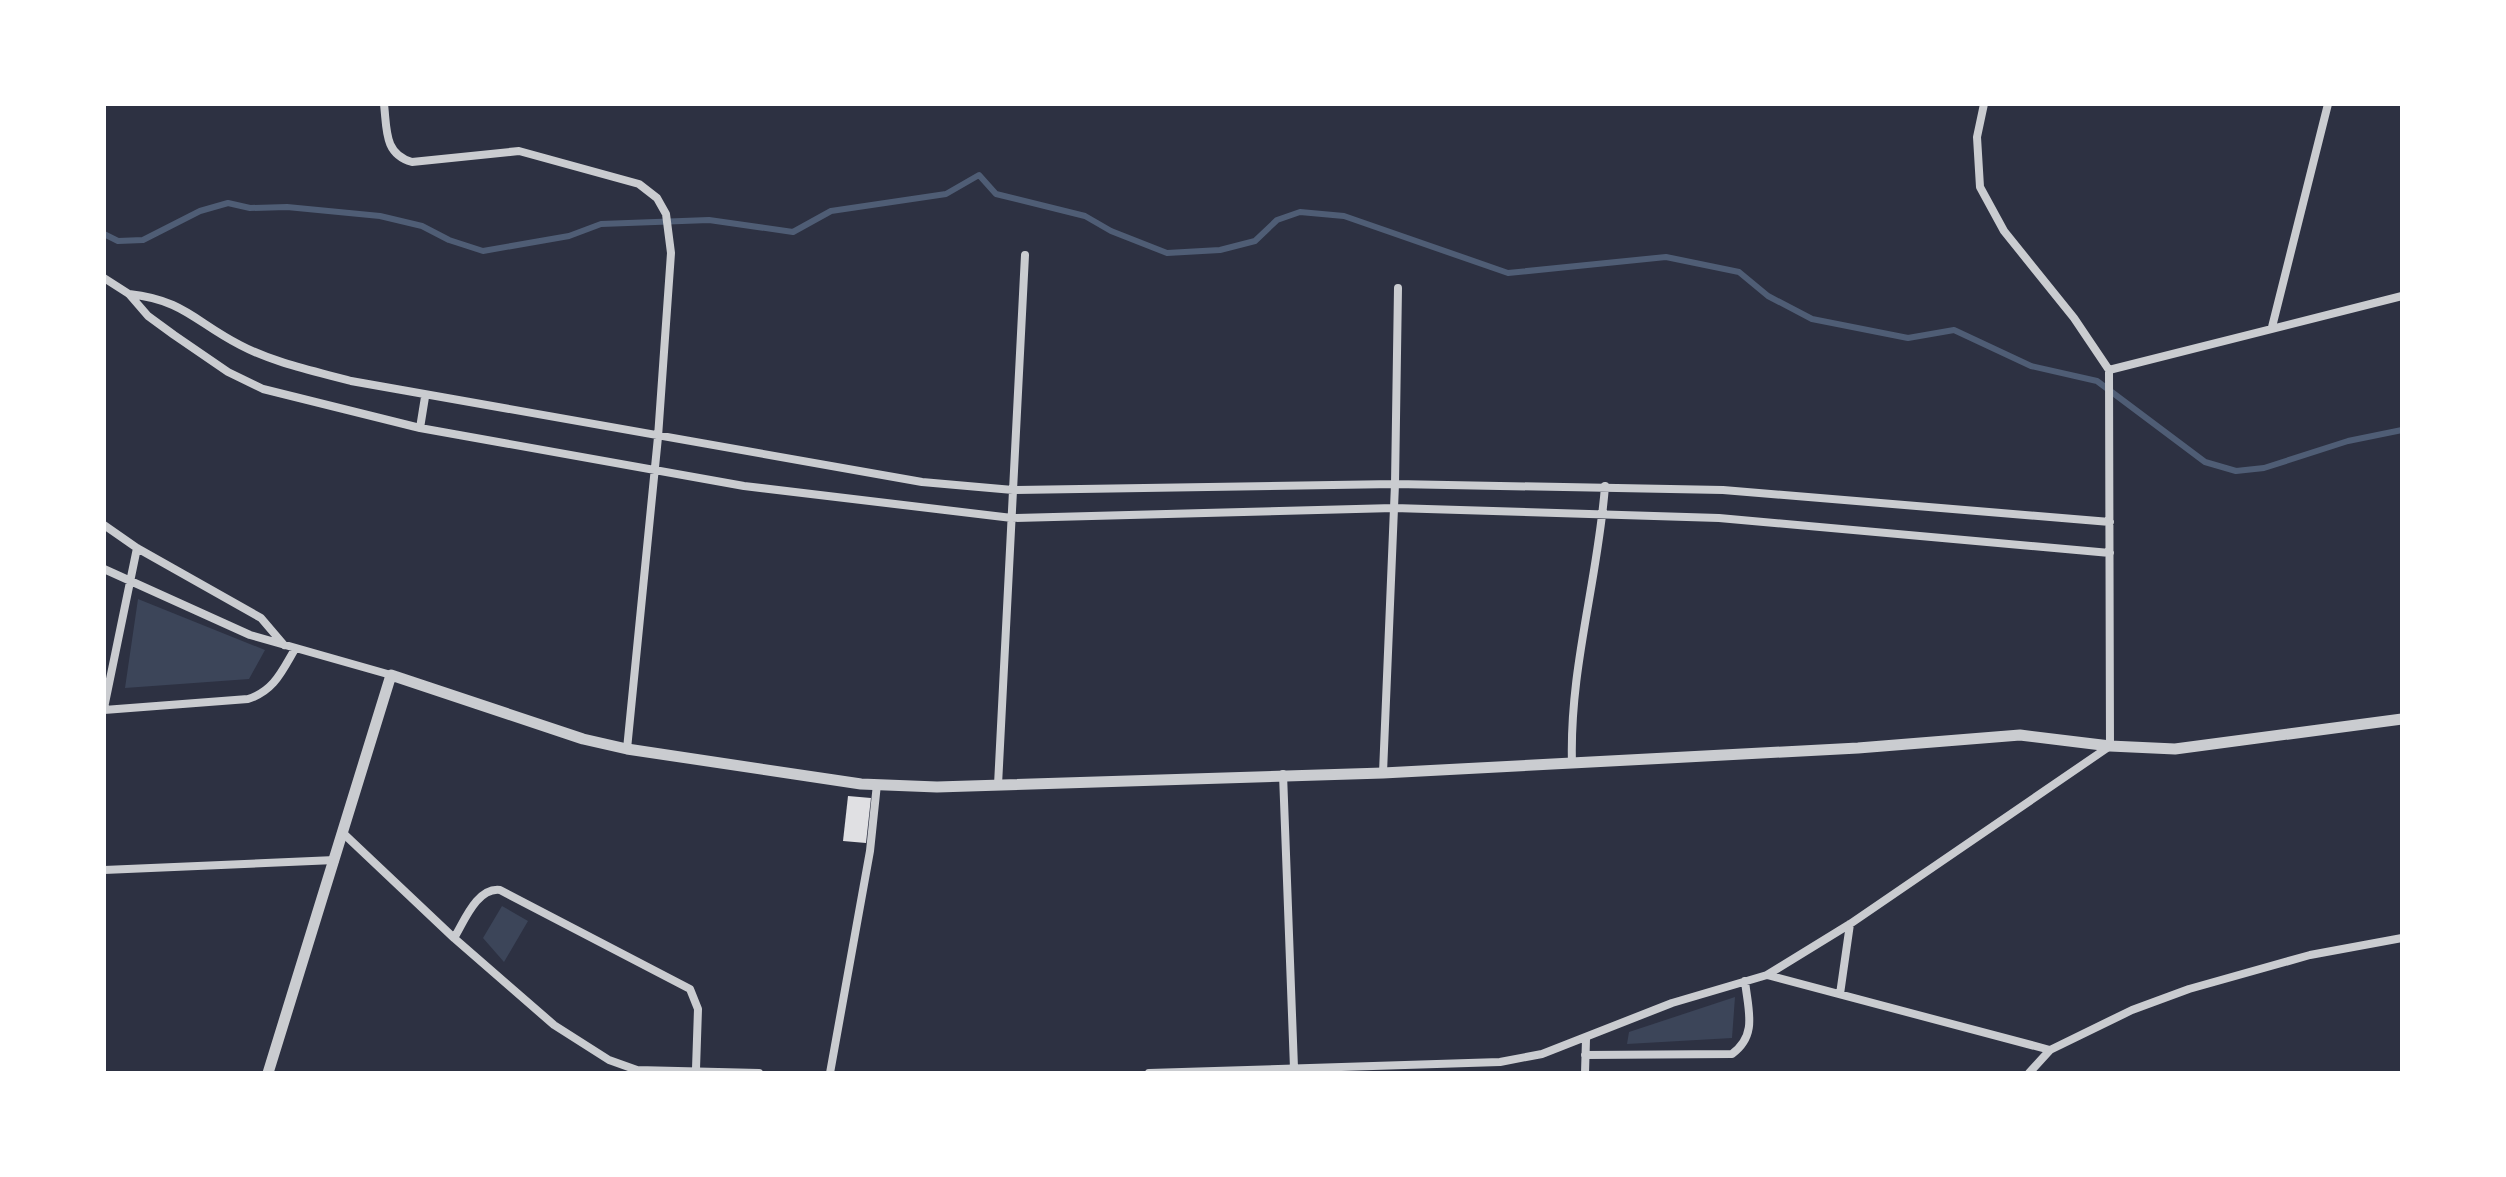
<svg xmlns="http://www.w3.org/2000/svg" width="2506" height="1177" viewBox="0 0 2506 1177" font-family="'Nunito Sans',sans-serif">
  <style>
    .green { fill: #3c4559 }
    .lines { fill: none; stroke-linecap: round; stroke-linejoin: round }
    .stream { stroke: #4f5d75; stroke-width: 6 }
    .building { fill: #e0e0e3 }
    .minor { stroke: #caccd0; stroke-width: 8 }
    .tertiary { stroke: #caccd0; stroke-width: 11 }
  </style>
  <rect width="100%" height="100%" fill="#2d3142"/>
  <path class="green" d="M138,599L265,650L249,679L125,688Z
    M502,906L528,921L504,962L483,938Z
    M1735,997L1732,1038L1627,1044L1629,1032Z"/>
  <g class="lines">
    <path class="stream" d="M104,234L118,241L143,240L200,211L228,203L250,208L287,207L380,216L422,226L449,240L483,251L569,236L601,224L709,220L793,232L831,211L946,194L979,175L996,194L1085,216L1111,231L1167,253L1220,250L1255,241L1277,220L1300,212L1344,216L1508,273L1666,257L1739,272L1768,296L1812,319L1908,338L1954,330L2031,366L2097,381L2205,462L2236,471L2264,468L2348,441L2402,430"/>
  </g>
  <path class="building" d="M848,796L871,798L866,843L843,841Z"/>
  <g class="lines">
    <path class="minor" d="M384,104C387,130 384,154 412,162L519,151L639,184L657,198L666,214L671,253L658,437L627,749
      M1984,104L1977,137L1980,187L2004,231L2074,318L2109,370
      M104,278L129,294L148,316L174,335L228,372L263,389L420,428L744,486L1012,518L1394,508L1719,518L2110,553
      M129,294C184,300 195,322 240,345C274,363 314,371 351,381L922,482L1013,490L1395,484L1723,490L2110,522
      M2272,327L2328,104
      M2109,370L2402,296
      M420,428L425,397
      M104,525L137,548L261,618L284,645
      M104,569L250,635L391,675
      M104,708L137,548
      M104,710L248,699C274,691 282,671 295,649
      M1572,764C1569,669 1598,580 1605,486
      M1383,773L1395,484L1398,288
      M1283,774L1294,1068
      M998,785L1025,255
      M344,834L454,938L554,1025L609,1060L637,1070L759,1073
      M104,870L335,860
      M454,938C464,922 477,887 500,890L690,989L698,1009L696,1069
      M1767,975L2050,1050
      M1840,994L1850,924
      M1585,1055L1732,1054C1758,1035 1748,1010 1745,981
      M830,1073L870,851L877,784
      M1149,1073L1500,1062L1542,1054L1672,1003L1767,975L1850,924L2110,746L2109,370
      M1585,1073L1586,1039
      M2029,1073L2050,1050L2132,1010L2189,989L2310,955L2402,938"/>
    <path class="tertiary" d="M268,1073L391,675L583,739L627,749L861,784L937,787L1383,773L1858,748L2020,735L2110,746L2175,749L2402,719"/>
  </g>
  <rect width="2506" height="1177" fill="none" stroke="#ffffff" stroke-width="212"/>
</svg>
